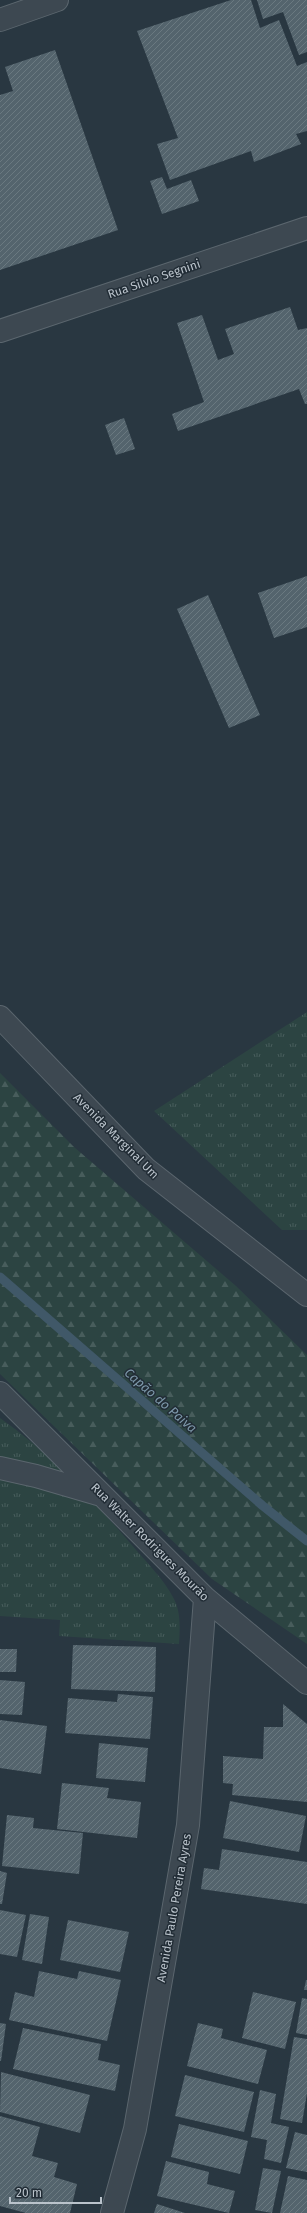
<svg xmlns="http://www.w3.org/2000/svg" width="307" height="2213" viewBox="0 0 307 2213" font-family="'Fira Sans',sans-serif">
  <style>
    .grass { fill: url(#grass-tufts) }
    .forest { fill: url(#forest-firs) }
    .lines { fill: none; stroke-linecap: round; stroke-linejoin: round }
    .stream { stroke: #405868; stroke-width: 9 }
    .building { fill: url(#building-hatch) }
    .minor-casing { stroke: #5b666e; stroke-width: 24 }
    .minor { stroke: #3d4851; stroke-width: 22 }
    .labels { text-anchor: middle; stroke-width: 3; stroke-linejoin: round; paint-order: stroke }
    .street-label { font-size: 12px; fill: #bac3cb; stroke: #222d36 }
    .water-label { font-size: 13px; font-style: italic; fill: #7d98aa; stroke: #222d36 }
  </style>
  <defs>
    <pattern id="grass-tufts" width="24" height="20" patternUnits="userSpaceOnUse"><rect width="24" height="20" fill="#2c4442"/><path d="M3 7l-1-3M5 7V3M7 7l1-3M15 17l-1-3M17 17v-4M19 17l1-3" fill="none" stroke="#485d5c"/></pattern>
    <pattern id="forest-firs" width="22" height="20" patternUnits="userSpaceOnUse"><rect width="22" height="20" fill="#2c4442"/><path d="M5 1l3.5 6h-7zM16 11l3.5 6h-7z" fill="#485d5c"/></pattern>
    <pattern id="building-hatch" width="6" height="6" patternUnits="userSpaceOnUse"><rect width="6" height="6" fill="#54646d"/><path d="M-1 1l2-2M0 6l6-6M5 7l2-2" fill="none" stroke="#6a7980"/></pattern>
  </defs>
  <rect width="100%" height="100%" fill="#293741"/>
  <path class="grass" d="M307,1012V1230H282L154,1111Z
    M0,1418C49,1452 92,1499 131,1544C146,1562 163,1578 174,1599C181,1613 180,1628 179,1644L59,1636L60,1620L0,1616Z"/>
  <path class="forest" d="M0,1073L74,1147L236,1286L307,1355V1644L212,1579L0,1374Z"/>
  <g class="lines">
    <path class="stream" d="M0,1277L263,1506L307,1541"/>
  </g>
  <path class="building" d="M231,0H251L260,28L279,20L297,66L307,62V131L296,134L301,144L254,162L251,151L170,180L157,144L178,138L137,31Z
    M257,0H307V52L299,55L283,12L263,19Z
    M55,50L118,230L0,270V95L13,91L5,67Z
    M162,177L167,189L191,180L199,201L162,214L150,181Z
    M290,307L298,330L307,328V404H305L299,389L178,431L172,414L204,402L177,323L202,315L218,360L234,354L225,329Z
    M124,418L135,449L116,455L105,425Z
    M307,576V627L274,638L258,593Z
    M208,595L260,715L229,728L177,609Z
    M73,1645L156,1647L155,1692L71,1689Z
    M0,1649H17L16,1672H0Z
    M0,1680L25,1682L22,1715L0,1714Z
    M118,1694L153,1697L150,1739L65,1733L68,1698L117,1702Z
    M283,1704L307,1724V1802L232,1795L233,1784L223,1783V1756L263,1759L264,1727H283Z
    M0,1720L47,1726L41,1774L0,1768Z
    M99,1743L148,1748L145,1782L96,1778Z
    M62,1783L109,1788L107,1798L141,1802L137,1838L57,1829Z
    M230,1801L306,1816L299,1852L223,1838Z
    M7,1815L34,1818L33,1828L83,1833L79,1874L2,1866Z
    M222,1849L307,1862V1904L201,1889L204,1868L219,1870Z
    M0,1871L7,1873L2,1904H0Z
    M0,1910L26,1915L17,1957L0,1954Z
    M30,1914L49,1917L42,1964L22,1960Z
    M68,1920L129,1932L120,1972L60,1960Z
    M39,1971L77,1979L79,1971L121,1980L107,2041L9,2020L15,1992L34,1997Z
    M306,1980H307V1990H304Z
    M253,1992L296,2002L285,2049L242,2038Z
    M302,1998L307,1999V2035L296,2033Z
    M0,2023L6,2024L1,2061H0Z
    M198,2023L223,2029L221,2038L267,2050L258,2084L187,2066Z
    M23,2028L101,2044L98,2060L120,2065L115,2091L13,2069Z
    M294,2037L307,2039V2093L302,2123L280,2119Z
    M1,2072L90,2095L80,2133L0,2112Z
    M185,2075L254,2092L244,2132L175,2116Z
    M260,2090L276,2094L271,2123L289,2127L281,2163L264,2159L267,2140L251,2137Z
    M0,2116L40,2127L32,2156L58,2163L54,2177L77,2184L70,2213H26L0,2206Z
    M179,2124L248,2141L240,2174L171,2157Z
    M295,2132L307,2135V2172L286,2168Z
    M166,2161L209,2172L207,2184L235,2191L229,2213L157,2196Z
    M263,2168L281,2171L272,2213L255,2210Z
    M288,2176L307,2180V2213H280Z
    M157,2204L185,2213H154Z"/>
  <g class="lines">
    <defs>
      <path id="minor" d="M0,20L57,0
        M0,331L307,228
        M0,1017L146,1169L307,1295
        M0,1393L205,1598L307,1683
        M0,1468L36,1476L101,1495
        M112,2213L135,2129L188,1825L205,1598"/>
    </defs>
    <use href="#minor" class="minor-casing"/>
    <use href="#minor" class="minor"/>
  </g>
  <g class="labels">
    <g class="street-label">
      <text transform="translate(154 279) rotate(-19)" y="4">Rua Silvio Segnini</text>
      <text transform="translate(116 1136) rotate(45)" y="4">Avenida Marginal Um</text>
      <text transform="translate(150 1542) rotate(45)" y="4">Rua Walter Rodrigues Mourão</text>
      <text transform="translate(174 1908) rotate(-80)" y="4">Avenida Paulo Pereira Ayres</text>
    </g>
    <g class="water-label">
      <text transform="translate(161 1400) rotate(41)" y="5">Capão do Paiva</text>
    </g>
  </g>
  <path d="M10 2197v6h91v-6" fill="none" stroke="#bac3cb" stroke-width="2"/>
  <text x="16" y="2197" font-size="12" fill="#bac3cb" stroke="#222d36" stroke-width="3" paint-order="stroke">20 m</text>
</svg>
